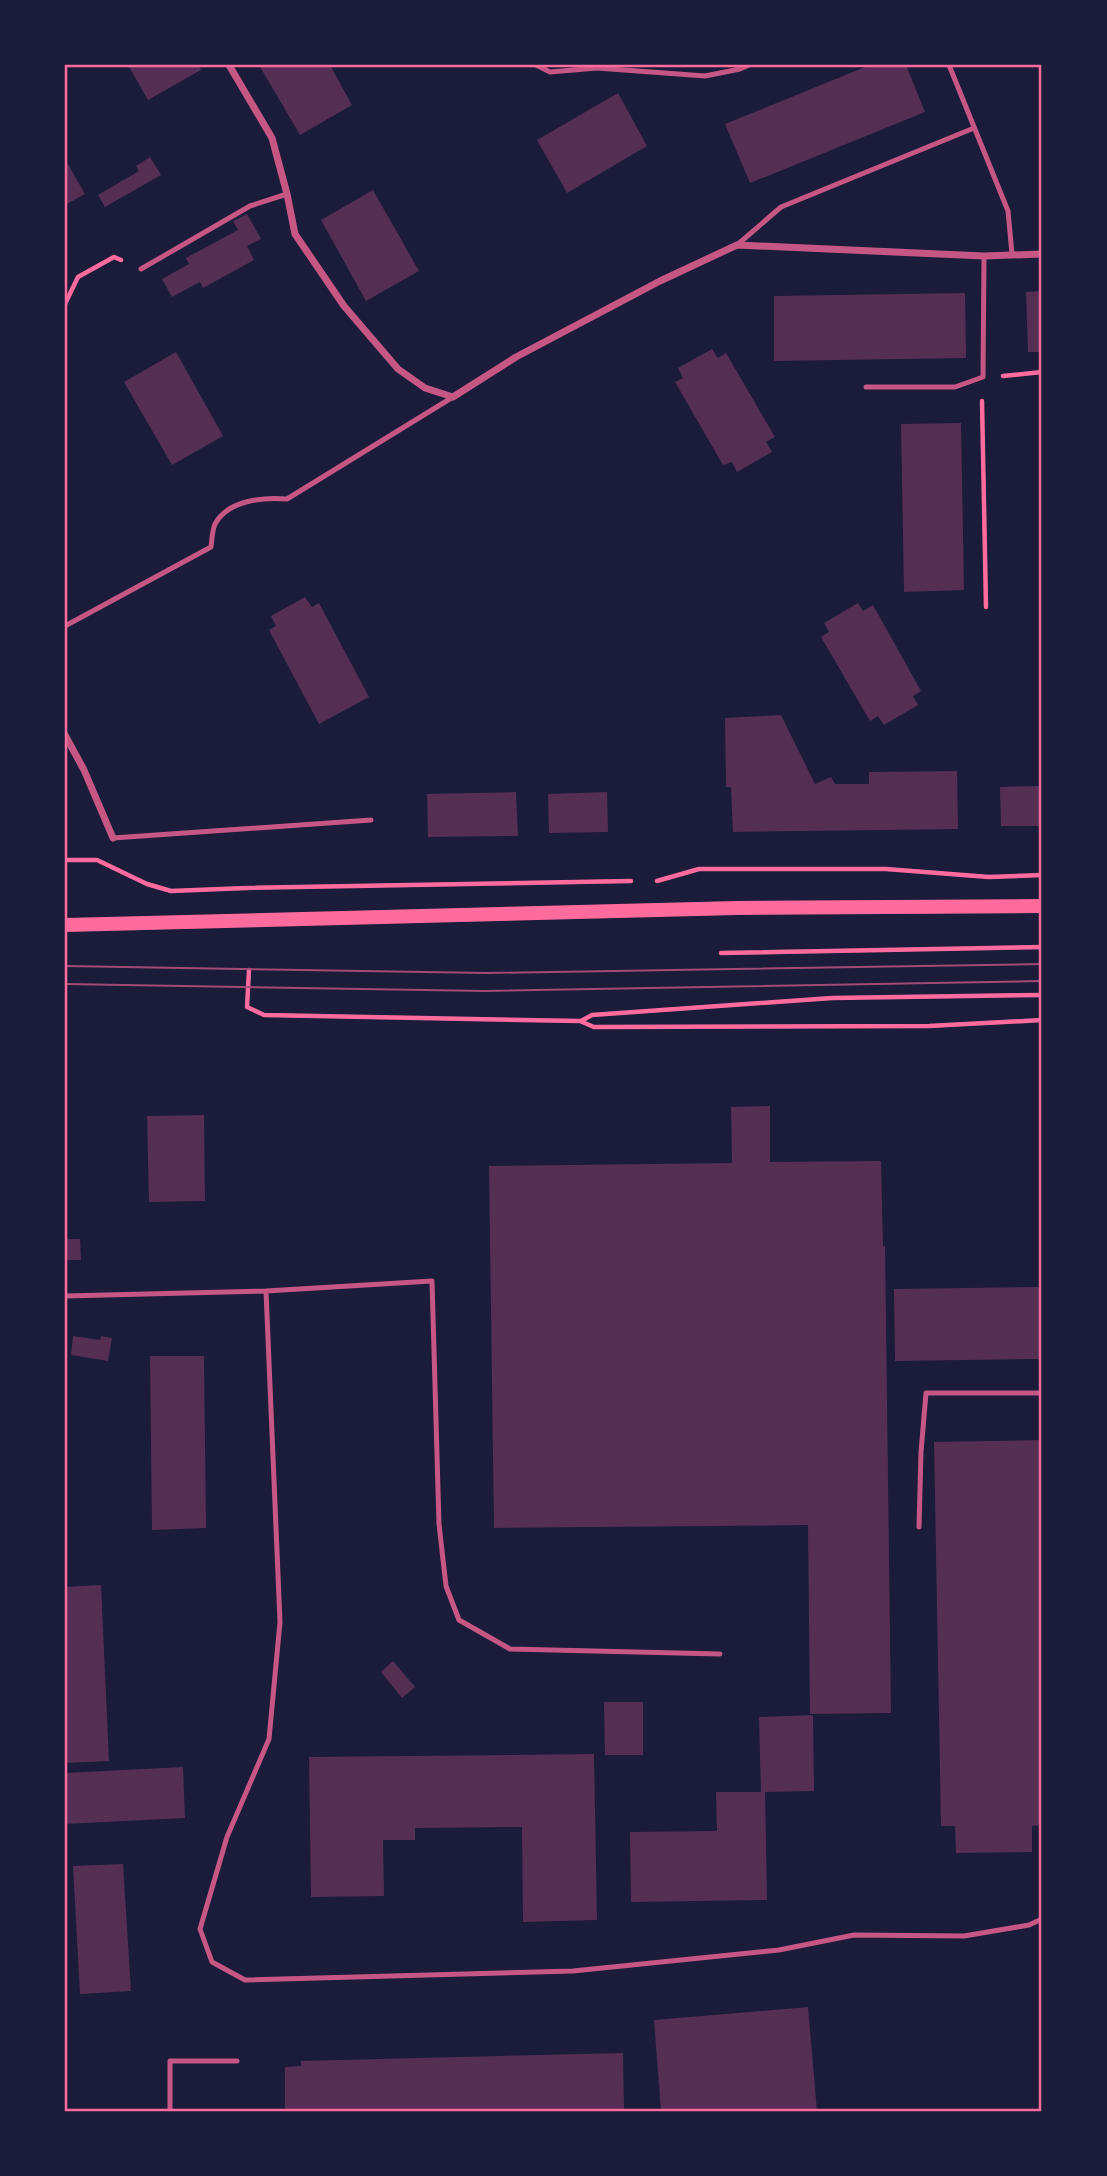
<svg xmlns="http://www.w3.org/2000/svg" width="1107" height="2176" viewBox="0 0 1107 2176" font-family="Georgia,serif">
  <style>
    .building { fill: #542f53 }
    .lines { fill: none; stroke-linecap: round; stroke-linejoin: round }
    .path { stroke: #ff6b9d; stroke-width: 4.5 }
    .service { stroke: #c65784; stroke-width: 5 }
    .minor { stroke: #c65784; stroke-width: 7 }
    .secondary { stroke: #ff6b9d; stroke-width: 14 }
    .tram { stroke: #a44b75; stroke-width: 2 }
    .neatline { fill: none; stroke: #ff6b9d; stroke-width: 2.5 }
  </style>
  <rect width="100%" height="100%" fill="#1b1b3a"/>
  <path class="building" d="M128,65H199L201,70L148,100Z
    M259,65H330L352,105L300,135Z
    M870,65H906L925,112L750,183L725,124Z
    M618,93L647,146L567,193L537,140Z
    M150,157L161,175L105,207L98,195L139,171L136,166Z
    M65,159L85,194L65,205Z
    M373,190L419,271L366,301L321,220Z
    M247,214L261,239L247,246L254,260L203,288L200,282L172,297L162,279L189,264L186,258L238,230L233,221Z
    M1042,291V352H1028L1026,292Z
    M965,293L966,358L774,361V296Z
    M712,349L718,358L726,353L775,437L766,442L772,452L737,472L732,462L723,465L675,382L683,378L678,368Z
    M176,352L223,436L172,465L124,382Z
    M961,423L964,590L904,592L901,424Z
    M305,597L312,607L319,603L369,697L319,724L269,630L276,626L271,616Z
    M858,603L863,611L873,605L921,691L913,696L918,705L884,725L878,716L870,721L821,637L829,632L824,623Z
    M781,715L815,784L831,777L835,784H869V772L957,771L958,829L733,832L731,787H726L725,718Z
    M1042,786V826H1001L1000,787Z
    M516,792L518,836L428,837L427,794Z
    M607,792L608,832L549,833L548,794Z
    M770,1106V1162L881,1161L883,1246H885L891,1713L810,1714L808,1525L494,1528L489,1166L732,1163L731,1107Z
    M204,1115L205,1201L149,1202L147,1116Z
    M65,1239H80L81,1260H65Z
    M1042,1287V1359L895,1361L894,1289Z
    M73,1336L100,1340L101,1336L112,1338L108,1361L71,1355Z
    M150,1356H204L206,1528L152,1530Z
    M1042,1440V1825L1032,1826V1852L956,1853L955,1826H941L934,1442Z
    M101,1585L109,1761L65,1763V1587Z
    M393,1661L415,1687L402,1698L381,1672Z
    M604,1702H643V1755H605Z
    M813,1715L814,1791L765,1792L767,1900L631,1902L630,1832L717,1831L716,1792H761L759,1717Z
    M594,1754L597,1920L523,1922L522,1827L415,1828V1840H383L384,1896L311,1897L309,1757Z
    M183,1767L185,1818L65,1824V1773Z
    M123,1864L131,1991L80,1994L73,1866Z
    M808,2007L817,2111H661L654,2020Z
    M623,2053L624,2111H285V2067L301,2066V2061Z"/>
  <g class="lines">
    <path class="path" d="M65,304L78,277L114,257L121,260
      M1003,376L1042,372
      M982,401L986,607
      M65,860H97L147,884L171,891L247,888L631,881
      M657,881L699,869H886L989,877L1042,875
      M721,953L1042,947
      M249,970L247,1007L264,1015L580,1021L594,1027L929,1026L1042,1020
      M581,1021L592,1015L832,998L1042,995"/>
    <path class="service" d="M536,65L550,72L597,68L705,76L740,69L749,65
      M949,65L1008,211L1012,254
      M737,245L781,207L974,128
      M141,269L250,206L287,194
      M866,387H955L983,377L984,256
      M65,626L211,547C212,540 212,531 215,524C228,500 263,497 287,499L453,397
      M113,838L371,820
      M266,1291L280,1622L269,1739L227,1837L200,1929L212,1962L245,1980L573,1971L779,1950L854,1935L964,1936L1029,1925L1042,1919
      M65,1296L266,1291L432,1281L439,1524L446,1586L459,1620L510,1649L720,1654
      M919,1527L921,1452L926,1393H1042
      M170,2111V2061H237"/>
    <path class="minor" d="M229,65L272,138L287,194L295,234L344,306L398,369L425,388L453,397L516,357L660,281L737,245L984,256L1042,254
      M65,735L84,770L113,838"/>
    <path class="secondary" d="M65,925L737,908L1042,906"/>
    <path class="tram" d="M65,966L486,973L1042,964
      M65,984L485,991L1042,981"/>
  </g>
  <rect width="1107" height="2176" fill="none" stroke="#1b1b3a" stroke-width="133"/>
  <rect x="66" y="66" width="974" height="2044" class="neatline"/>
</svg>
